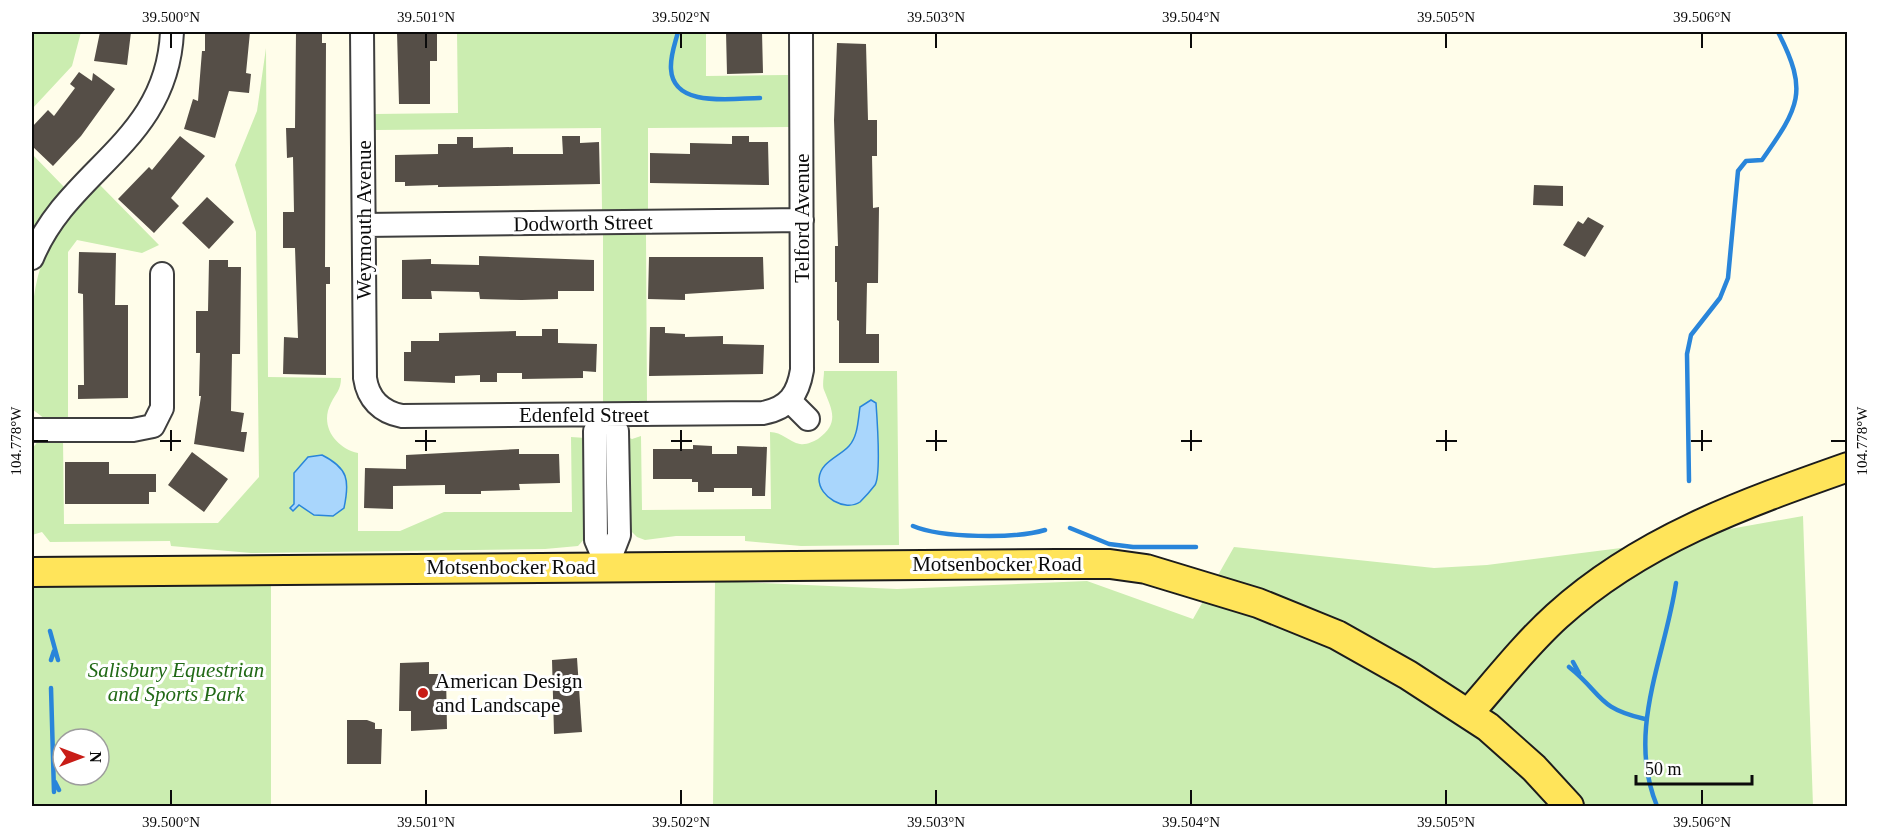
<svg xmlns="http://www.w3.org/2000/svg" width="1879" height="838" viewBox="0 0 1879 838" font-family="Georgia,serif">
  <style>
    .green { fill: #cbedb0; fill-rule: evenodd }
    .water { fill: #a9d6fc; stroke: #2985da; stroke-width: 1.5 }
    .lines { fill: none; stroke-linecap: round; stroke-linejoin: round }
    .stream { stroke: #2985da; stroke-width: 4.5 }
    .building { fill: #554e47 }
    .minor-casing { stroke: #3e3e3e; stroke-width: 26 }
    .major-casing { stroke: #1c1c1c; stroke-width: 32 }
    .minor { stroke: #fff; stroke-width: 22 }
    .major { stroke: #ffe45a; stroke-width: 28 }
    .ticks { fill: none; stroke: #0b0b0b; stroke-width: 2 }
    .poi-dot { fill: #c81d17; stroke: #fff; stroke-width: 2 }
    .labels { text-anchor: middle; stroke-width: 6; stroke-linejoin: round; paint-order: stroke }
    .street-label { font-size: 21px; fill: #0b0b0b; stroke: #fff }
    .park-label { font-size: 21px; font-style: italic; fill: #216916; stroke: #fff }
    .poi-label { font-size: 21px; fill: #0b0b0b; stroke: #fff; text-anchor: start }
    .neatline { fill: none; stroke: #0b0b0b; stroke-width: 2 }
    .ticks-label { font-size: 15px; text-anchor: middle; fill: #0b0b0b }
  </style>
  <rect width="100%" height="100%" fill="#fffdea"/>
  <path class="green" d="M32,32H81L72,66L32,109Z
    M457,32H706V76L788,75L789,127L648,128V209L602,210L601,128L375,130V114L458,113Z
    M266,48L268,377L341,378C341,390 336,393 331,403C319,426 336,448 358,453V531H400L444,512H572L571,437L586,438V537L578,546L545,549L251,553L171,546L170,541L50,542L42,532L32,535V449L39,440L63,439L64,524L218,523L259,477L256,232L235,165L257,111Z
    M32,154L65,188L32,233Z
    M99,184L159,245L142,253L77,240L68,252V419H45L32,409C32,345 22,276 64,221C74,208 87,196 99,184Z
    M603,234H646L647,402H603Z
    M824,371H897L899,545L801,546L745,541V536H676L645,540L637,537L628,528L627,437L632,439L641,436L642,510L771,509L770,432C782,432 789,442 800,444C807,445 812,442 818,439C840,423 832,410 824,390C822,385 824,377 824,371Z
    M1803,516L1813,806H713L715,581L897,589L1087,581L1193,619L1234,547L1434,568L1487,565L1629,547Z
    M271,584V806H32V587ZM63,739H99V775H63Z"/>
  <path class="water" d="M871,400L876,403C877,417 881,475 875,485C872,489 863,499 860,502C845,512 819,497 819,479C820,462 839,457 849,446C858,436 858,420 860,407Z
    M322,455C348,468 350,480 344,508L333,516L314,515L299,505L293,511L290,508L294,504V473L308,457Z"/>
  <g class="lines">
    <path class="stream" d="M678,32C675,44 670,56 671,69C673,109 734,98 760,98
      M1689,481L1687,354L1691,335L1720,298L1728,278L1738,171L1746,161L1762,160C1799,107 1809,92 1778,32
      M913,526C941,538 1015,539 1045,530
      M1070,528L1109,544L1133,547H1196
      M50,631L58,660
      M51,660L54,651
      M1573,662L1579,673
      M1569,667C1603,694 1596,708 1645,719
      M51,688L54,792
      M55,782L59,790
      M1657,806C1626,731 1665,658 1676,583"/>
  </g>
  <path class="building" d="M100,32H131L127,65L94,61Z
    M205,32H250L246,73L251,74L249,93L229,91L215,138L184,129L193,99L198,101L202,51H205Z
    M296,32H322V43H326L325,267H330V284H326V375L283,374L284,337L298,338L295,248H283V212H294L293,157L287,158L286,128H295Z
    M397,32H437V61H430V104H399Z
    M726,32H762L763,73L727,74Z
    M837,43L866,44L868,120H877V156H872L873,208L879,207L878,283H867L866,334H879V363H839V321L837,320V282H835V246H838L834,120Z
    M79,72L92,81L93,73L115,89L81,136L53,166L32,146V127L48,110L54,116L75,88L70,84Z
    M180,136L205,156L171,198L179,206L154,233L118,199L149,167L152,170Z
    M562,136H580V143L599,142L600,184L438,187V185L405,186V182H395V155L438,154V144H457V137H473V148L513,147V154H563Z
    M732,136H749V142H768L769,185L650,183V153L690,154V143L732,144Z
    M1534,185L1563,186V206L1533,205Z
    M207,197L234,222L209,249L182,223Z
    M1588,217L1604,226L1585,257L1563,245L1578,221L1583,224Z
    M79,252L116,253L115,305H128V398L78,399V385H84L83,294L78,293Z
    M479,256L594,260V291H558V299L522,300L480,299L479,292L431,291L432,299H402V260L431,259V264L479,265Z
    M649,257H763L764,289L685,294V300L648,299Z
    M209,260H228V267H241L240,354H232L231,411L244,413L241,432H247L244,452L194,444L201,396H199L200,353H196V311H208Z
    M650,327H665V333L685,334V337L723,336V344L764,345L763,374L649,376Z
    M542,329H558V343L597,344L596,372L583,371V378L522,379V373H497V382H480V375L455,376V383L404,381V352H411V341H439V333L516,331V336H542Z
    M693,445L712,446V454H737V446L767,447L765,496H752V488H714V492H698V482H692V479H653V449H693Z
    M519,449V454H559L560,483L519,484L520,490L481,491V494H445V485L393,486V509L364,508L365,468L406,469V455Z
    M192,452L228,479L204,512L168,485Z
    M65,462H109V474H156V492H149V504H65Z
    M577,658L582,732L554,734L552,660Z
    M429,662V674H446L447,729L411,731V711H399L400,663Z
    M347,720H367L375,723V729H382L381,764H347Z"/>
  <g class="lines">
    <defs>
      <path id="minor" d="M362,32L365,378C368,399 381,412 402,416L763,413C789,408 798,394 802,370L801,32
        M364,225L802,220
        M32,258C69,168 167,143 172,32
        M790,401L808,419
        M606,415L617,431L619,535L607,566L596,540L595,431Z
        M32,430H133L153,426L162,408V274"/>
      <path id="major" d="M32,572L1058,564H1110L1146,569L1258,603L1337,635L1408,675L1488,727L1534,768L1569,806
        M1468,714C1497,681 1525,645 1557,616C1641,540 1743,504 1848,467"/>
    </defs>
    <use href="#minor" class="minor-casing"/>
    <use href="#major" class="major-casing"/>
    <use href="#minor" class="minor"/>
    <use href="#major" class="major"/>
  </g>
  <path class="ticks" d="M171,33V48M426,33V48M681,33V48M936,33V48M1191,33V48M1446,33V48M1702,33V48M171,430V451M426,430V451M681,430V451M936,430V451M1191,430V451M1446,430V451M1702,430V451M33,441H48M160,441H181M415,441H436M671,441H692M926,441H947M1181,441H1202M1436,441H1457M1691,441H1712M1831,441H1846M171,790V805M426,790V805M681,790V805M936,790V805M1191,790V805M1446,790V805M1702,790V805"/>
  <circle class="poi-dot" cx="423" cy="693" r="6"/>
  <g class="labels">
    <g class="street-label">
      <text transform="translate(802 218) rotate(-90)" y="7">Telford Avenue</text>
      <text transform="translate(364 220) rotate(-90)" y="7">Weymouth Avenue</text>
      <text transform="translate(583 223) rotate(-1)" y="7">Dodworth Street</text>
      <text x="584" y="422">Edenfeld Street</text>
      <text x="997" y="571">Motsenbocker Road</text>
      <text x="511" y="574">Motsenbocker Road</text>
    </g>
    <g class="park-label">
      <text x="176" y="677">Salisbury Equestrian<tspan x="176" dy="24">and Sports Park</tspan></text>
    </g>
    <g class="poi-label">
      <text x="435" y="688">American Design<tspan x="435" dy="24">and Landscape</tspan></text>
    </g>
  </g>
  <rect width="1879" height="838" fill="none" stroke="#ffffff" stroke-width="66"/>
  <g transform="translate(81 757) rotate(90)"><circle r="28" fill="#ffffff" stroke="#9d9d9d" stroke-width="1.5"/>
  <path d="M0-4.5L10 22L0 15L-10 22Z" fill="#c81d17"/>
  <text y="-9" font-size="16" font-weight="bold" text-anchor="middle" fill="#0b0b0b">N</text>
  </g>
  <path d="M1636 775v9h116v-9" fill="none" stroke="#0b0b0b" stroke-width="3"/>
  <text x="1645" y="775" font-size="18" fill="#0b0b0b" stroke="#ffffff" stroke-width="4.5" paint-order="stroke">50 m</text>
  <rect x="33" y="33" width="1813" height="772" class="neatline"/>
  <g class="ticks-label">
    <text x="171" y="22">39.500°N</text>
    <text x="426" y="22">39.501°N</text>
    <text x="681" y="22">39.502°N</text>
    <text x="936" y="22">39.503°N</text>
    <text x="1191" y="22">39.504°N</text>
    <text x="1446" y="22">39.505°N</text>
    <text x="1702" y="22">39.506°N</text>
    <text transform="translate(1862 441) rotate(-90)" y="5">104.778°W</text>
    <text transform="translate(16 441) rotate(-90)" y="5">104.778°W</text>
    <text x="171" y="827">39.500°N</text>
    <text x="426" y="827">39.501°N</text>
    <text x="681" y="827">39.502°N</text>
    <text x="936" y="827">39.503°N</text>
    <text x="1191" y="827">39.504°N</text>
    <text x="1446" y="827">39.505°N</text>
    <text x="1702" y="827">39.506°N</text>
  </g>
</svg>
